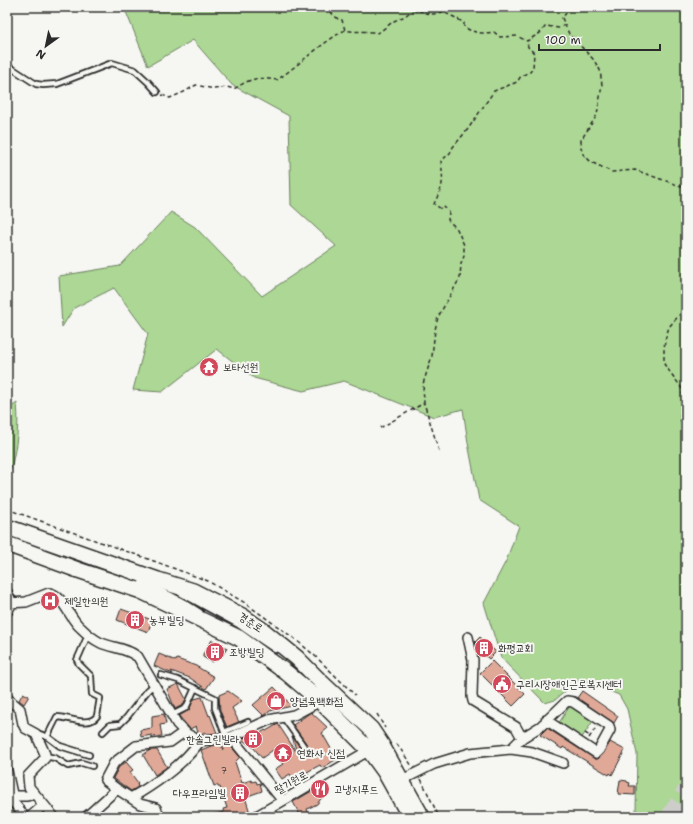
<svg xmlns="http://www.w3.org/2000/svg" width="693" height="824" viewBox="0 0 693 824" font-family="'Shantell Sans','Poor Story',sans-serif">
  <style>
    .green { fill: #acd794; stroke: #6c8160 }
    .building { fill: #e0a997; stroke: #2b2b2b }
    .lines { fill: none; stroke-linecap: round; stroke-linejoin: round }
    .highway-tunnel { stroke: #cdcdca; stroke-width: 17; stroke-dasharray: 17 8; stroke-linecap: butt }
    .lane-casing { stroke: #2b2b2b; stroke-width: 8 }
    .street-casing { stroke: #2b2b2b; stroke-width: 12 }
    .primary-casing { stroke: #2b2b2b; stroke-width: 18 }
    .path { stroke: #2b2b2b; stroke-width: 1.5; stroke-dasharray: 4 3; stroke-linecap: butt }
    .lane { stroke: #f6f6f2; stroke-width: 4.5 }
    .street { stroke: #f6f6f2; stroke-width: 9 }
    .primary { stroke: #f6f6f2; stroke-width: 15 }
    .labels { text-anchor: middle; stroke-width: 4; stroke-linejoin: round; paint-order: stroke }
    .number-label { font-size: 9px; fill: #584a46 }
    .poi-label { font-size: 11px; fill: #2b2b2b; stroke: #f6f6f2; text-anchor: start }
    .street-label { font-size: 11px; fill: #2b2b2b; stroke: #f6f6f2 }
  </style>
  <rect width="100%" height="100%" fill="#f6f6f2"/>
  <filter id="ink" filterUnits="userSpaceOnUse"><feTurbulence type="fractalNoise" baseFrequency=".025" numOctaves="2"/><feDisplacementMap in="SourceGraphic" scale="8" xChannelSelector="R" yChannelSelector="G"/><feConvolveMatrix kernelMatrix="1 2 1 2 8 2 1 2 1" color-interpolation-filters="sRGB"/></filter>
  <g filter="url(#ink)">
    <path class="green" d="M124,7H686V817H623L636,811L637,754L627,709L619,695L580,679L555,700L545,703L501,658L484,603L506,561L519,526L479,500L468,443L463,409L434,417L344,381L303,391L254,378L217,349L162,392L133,390L148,334L114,288L74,308L62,327L59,276L120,266L171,212L195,227L262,296L336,246L291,205L289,116L232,85L193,40L148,66Z
      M17,403C20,432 15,455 7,483V410Z
      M570,706L593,721L581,739L558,724Z"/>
    <path class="building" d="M121,609L152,620L148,632L117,620Z
      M480,637L496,652L489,659L476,647L475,642Z
      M212,640L227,648L222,656L212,662L203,657V654Z
      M159,654L176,661L177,659L196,666L214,677L206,689L190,678L171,671L173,674L154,666Z
      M492,661L525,694L513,706L480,673Z
      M178,684L186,699L183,705L175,709L167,689Z
      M274,687L292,706L270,711L264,716L253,705Z
      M228,691L242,701L232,708L239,722L227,727L220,711L219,695Z
      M582,691L618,716L614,723L577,698Z
      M23,693L29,696L24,704L19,700Z
      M202,697L209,716L210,715L217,733L207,734L206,732L200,734L198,733L196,726L190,729L179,716L189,710L194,699Z
      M311,712L328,728L322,733L337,759L322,768L320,765L307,772L309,776L295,783L290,774L282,779L275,769L283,764L273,750L262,758L253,747L241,739L258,732L259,734L265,730L266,731L278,724L297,753L292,736L302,750L307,751L309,749L308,746L293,725Z
      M164,714L166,724L160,725L162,736L152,737V735L141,737L140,730L152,728V716Z
      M547,728L595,759H598L603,754L610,742L625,750L612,775L610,773L609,775L563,747L562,749L540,735Z
      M228,743L240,757L235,762L242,783L251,780L252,782L256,781L257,784L260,783L262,791L245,797L250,813L236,817H211V815L224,812L223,809L227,808L220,787H218L217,785L214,786L201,750L211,746L221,744L223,750V744Z
      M150,750H157L167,767L155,775L143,755Z
      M126,762L133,770L130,772L138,783L137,784L138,787L131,791L113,778L119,767Z
      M620,780L627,781V782L630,783L629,786H635V795L618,794Z
      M322,785L326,792L317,804L307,809L310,817H301L293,802Z"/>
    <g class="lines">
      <path class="highway-tunnel" d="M669,817L686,790"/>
      <defs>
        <path id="lane" d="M7,65L36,84L43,85L57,84L112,63L135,70L148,82L157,92
          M141,583C162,590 182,600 200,612
          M180,593L237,624L275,650
          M161,675L178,680L215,698V708L226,737
          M172,715L186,708L195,688
          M283,717L305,748
          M103,732L110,725L120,724L127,717L148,690L154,685
          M224,732L248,722
          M37,733L48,737L60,746L89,755
          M47,737L57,717C69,717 88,728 97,716L100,698L92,694L91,676L79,664L77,660L88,635
          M45,756L55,758L68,766L82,763L92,766"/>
        <path id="street" d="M7,592L12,603L7,612
          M7,603L26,602L49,593C63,594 70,620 81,628C87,634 93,639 101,643C113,648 127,648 138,657L177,724L187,734L200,741L231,737L282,800
          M468,637L473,660L472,696L473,701L516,727L522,738
          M7,698L20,709L23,724L25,728L36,734L45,754V758L28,776L29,787L54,817
          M231,737L269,720L294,715L320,701
          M511,749L532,752L563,763
          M7,771L14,803L22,813L23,817
          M402,780L434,764L470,753L511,749L522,738L541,726L567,701L573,702L609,726L610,730L599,750L596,753L546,720
          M117,789L105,780L114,763L136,746L170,742L184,732
          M12,796H27L35,794
          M131,798L140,804L156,808L159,817
          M30,817L44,805
          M86,817L117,789L131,798C155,784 184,764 200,741
          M255,817L373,748"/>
        <path id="primary" d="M7,527L158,580L193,591L242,616L265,632L297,658L322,683L371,729L381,744L422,817
          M7,544L78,570L141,591L239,638L287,673L320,701L369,750L385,772L404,806L409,817"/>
      </defs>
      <use href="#lane" class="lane-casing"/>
      <use href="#street" class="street-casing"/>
      <use href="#primary" class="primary-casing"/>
      <path class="path" d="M325,7L338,19L342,20L345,30
        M571,7L562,18L569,34L593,59L600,70L602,85L597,115L581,140V148L583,154L591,162L612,172L635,170L686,188
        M162,95L170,98L184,92L196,85L214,89L227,87L234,89C251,78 256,77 277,80C300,64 320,44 345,30C356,33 367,30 378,33L394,21L405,16L410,12L419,10L425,13L433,14L443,12L456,18L464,23V27C474,33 482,34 494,32L500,37L517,36L527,41L540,33L546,26L559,28L565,25
        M686,307L669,327L665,340L664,350V364L681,387L683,396L680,419L686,434
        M380,428L424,403
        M439,451L424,403L423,384L432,356L435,330L438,317L460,278L461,264L464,256V245L457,229L448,220L449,212L444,207L441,209L434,204C436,199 438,196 440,191C444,181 442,171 441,161L450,153L453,147L468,129L494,91L517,82L521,76L530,72L533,68L534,53L528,47L527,41
        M7,509L151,560L208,581L245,603L295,639L314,655L355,695
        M377,714L385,728
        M585,733L590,736
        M589,738L597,726
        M397,744L412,766
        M421,779L439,817"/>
      <use href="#lane" class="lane"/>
      <use href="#street" class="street"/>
      <use href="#primary" class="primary"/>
    </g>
  </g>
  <defs>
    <symbol id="temple-disc" viewBox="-11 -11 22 22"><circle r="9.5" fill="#d1495b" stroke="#f6f6f2"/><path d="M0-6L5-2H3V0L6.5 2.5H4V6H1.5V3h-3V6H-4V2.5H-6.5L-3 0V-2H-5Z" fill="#fff"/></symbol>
    <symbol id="hospital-disc" viewBox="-11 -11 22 22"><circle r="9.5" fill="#d1495b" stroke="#f6f6f2"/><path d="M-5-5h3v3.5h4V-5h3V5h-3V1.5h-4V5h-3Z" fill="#fff"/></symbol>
    <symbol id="building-disc" viewBox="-11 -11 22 22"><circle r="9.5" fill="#d1495b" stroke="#f6f6f2"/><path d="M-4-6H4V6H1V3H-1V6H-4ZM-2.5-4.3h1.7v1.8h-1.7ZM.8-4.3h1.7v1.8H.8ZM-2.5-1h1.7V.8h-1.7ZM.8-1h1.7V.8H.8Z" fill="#fff"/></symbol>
    <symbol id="civic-disc" viewBox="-11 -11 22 22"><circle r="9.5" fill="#d1495b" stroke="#f6f6f2"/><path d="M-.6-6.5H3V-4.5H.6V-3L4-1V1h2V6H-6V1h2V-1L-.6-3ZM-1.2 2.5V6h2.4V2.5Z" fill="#fff"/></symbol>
    <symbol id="shop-disc" viewBox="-11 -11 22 22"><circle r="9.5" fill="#d1495b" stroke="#f6f6f2"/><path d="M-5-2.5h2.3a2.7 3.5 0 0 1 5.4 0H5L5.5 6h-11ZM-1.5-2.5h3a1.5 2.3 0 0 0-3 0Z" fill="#fff"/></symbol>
    <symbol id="restaurant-disc" viewBox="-11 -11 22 22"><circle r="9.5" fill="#d1495b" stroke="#f6f6f2"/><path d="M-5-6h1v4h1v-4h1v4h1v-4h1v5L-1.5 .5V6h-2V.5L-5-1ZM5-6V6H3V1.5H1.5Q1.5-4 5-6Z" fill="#fff"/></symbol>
  </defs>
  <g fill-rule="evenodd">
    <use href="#temple-disc" x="198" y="356" width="22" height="22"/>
    <use href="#hospital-disc" x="39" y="590" width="22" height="22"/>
    <use href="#building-disc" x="124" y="609" width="22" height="22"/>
    <use href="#building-disc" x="473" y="637" width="22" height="22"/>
    <use href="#building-disc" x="204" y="641" width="22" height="22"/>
    <use href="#civic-disc" x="491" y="673" width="22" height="22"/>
    <use href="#shop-disc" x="265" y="690" width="22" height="22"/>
    <use href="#building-disc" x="242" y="728" width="22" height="22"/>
    <use href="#temple-disc" x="272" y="742" width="22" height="22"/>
    <use href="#restaurant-disc" x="309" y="778" width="22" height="22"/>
    <use href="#building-disc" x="229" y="782" width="22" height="22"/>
  </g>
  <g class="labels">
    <g class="number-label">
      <text x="224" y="774">7</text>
    </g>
    <g class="poi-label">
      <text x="223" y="371">보타선원</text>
      <text x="64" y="605">제일한의원</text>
      <text x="149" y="624">농부빌딩</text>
      <text x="498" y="652">화평교회</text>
      <text x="229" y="656">조방빌딩</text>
      <text x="516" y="688">구리시장애인근로복지센터</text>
      <text x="290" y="705">양념육백화점</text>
      <text x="239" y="743" text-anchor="end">한솔그린빌라</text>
      <text x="297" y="757">연화사 신점</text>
      <text x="334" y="793">고냉지푸드</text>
      <text x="226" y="797" text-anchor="end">다우프라임빌</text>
    </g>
    <g class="street-label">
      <text transform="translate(251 622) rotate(33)" y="4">경춘로</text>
      <text transform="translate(291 782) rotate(-29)" y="4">딸기원로</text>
    </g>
  </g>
  <rect width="693" height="824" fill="none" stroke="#f6f6f2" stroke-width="24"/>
  <rect x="12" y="12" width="669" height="800" fill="none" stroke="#2b2b2b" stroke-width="1.5" filter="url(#ink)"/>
  <g transform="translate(46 46) rotate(213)" stroke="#f6f6f2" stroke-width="3" paint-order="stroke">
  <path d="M0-3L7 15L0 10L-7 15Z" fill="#2b2b2b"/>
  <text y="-6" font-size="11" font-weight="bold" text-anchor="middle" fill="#2b2b2b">N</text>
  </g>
  <path d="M539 44v6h121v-6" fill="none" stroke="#2b2b2b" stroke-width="2"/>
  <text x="545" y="44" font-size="12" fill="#2b2b2b" stroke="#f6f6f2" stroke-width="3" paint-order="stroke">100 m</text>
</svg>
